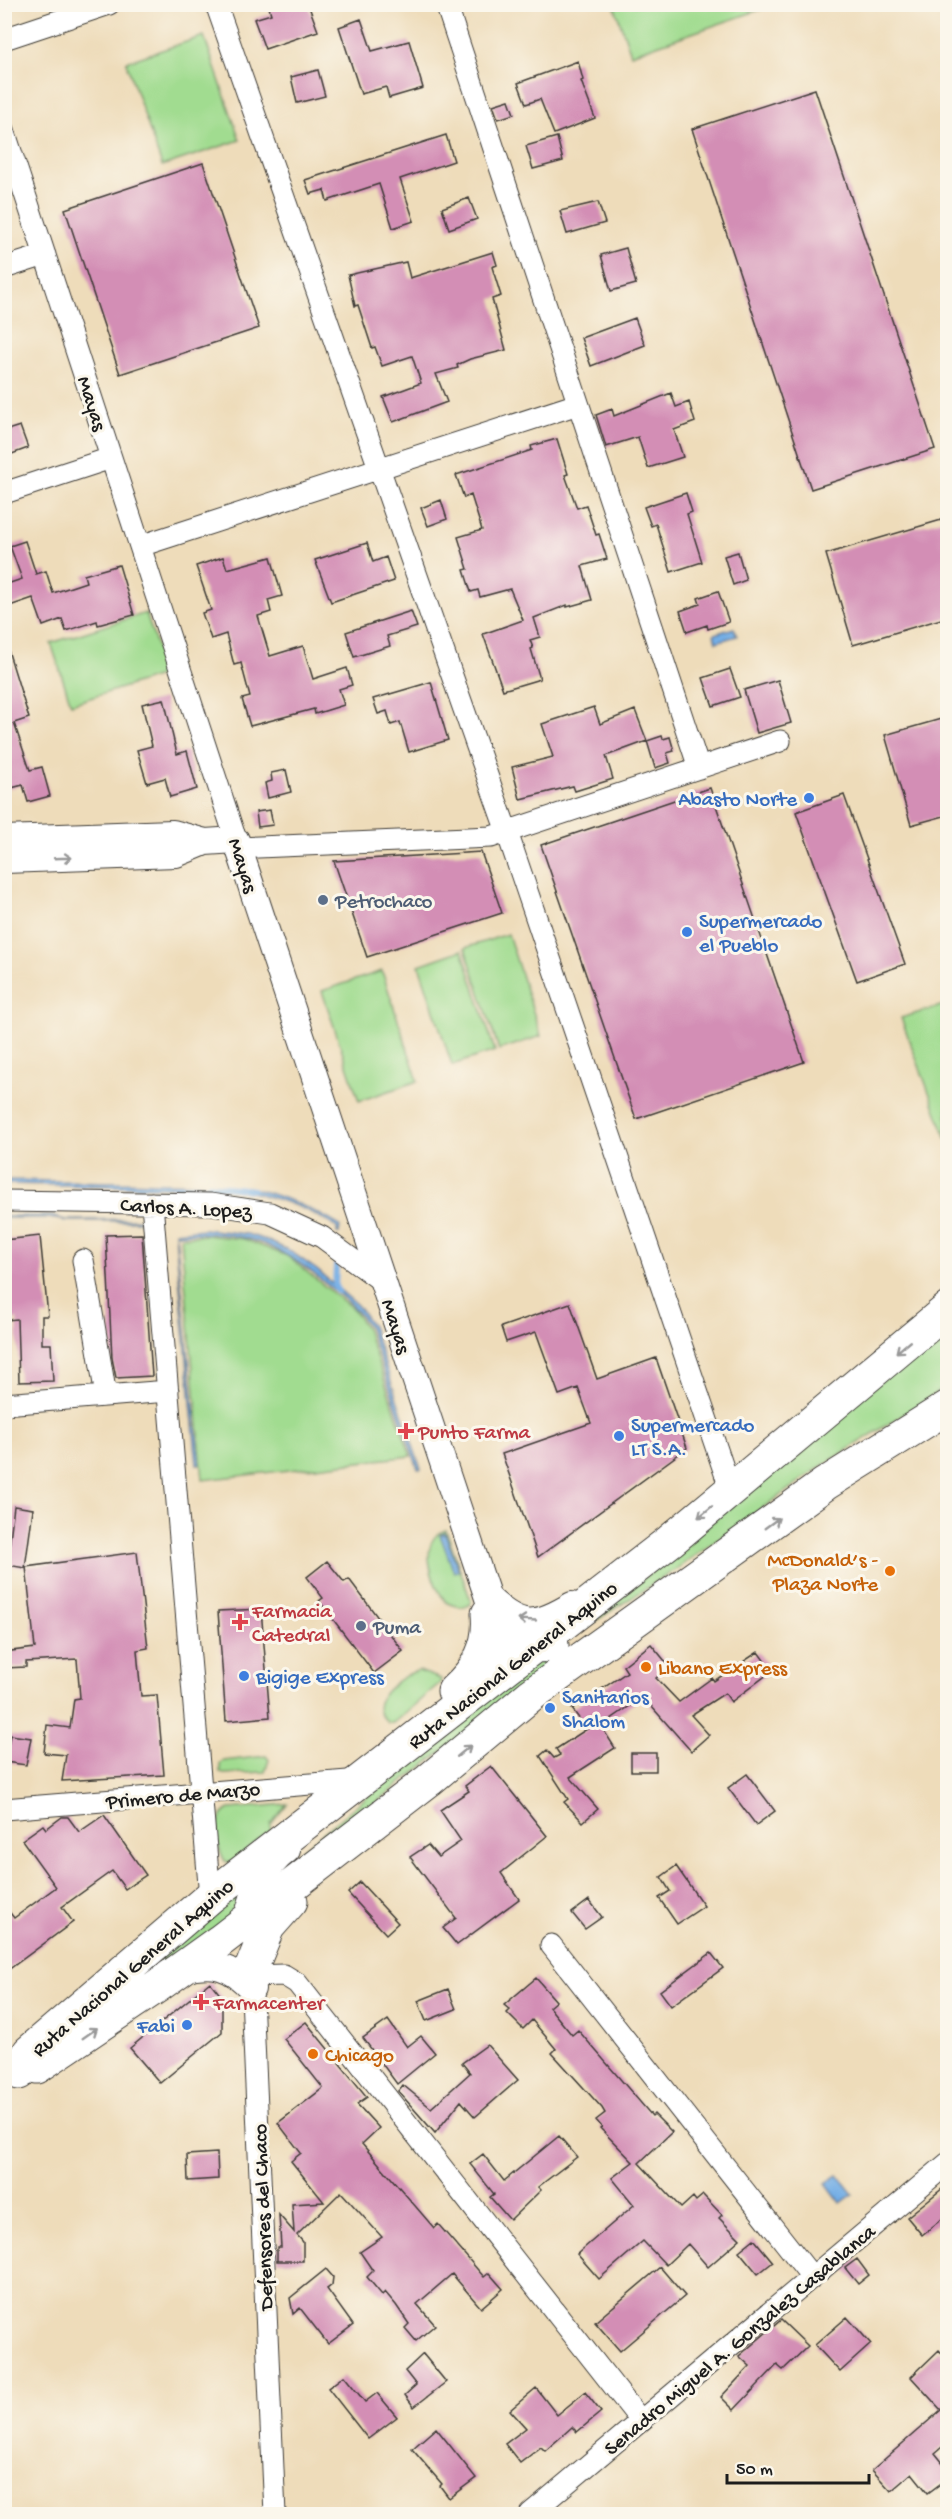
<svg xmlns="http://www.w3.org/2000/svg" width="952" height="2519" viewBox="0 0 952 2519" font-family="'Gochi Hand',sans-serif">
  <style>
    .green { fill: #a1dc90; stroke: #5e7c56; stroke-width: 1.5 }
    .water { fill: #75aee5; stroke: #486580; stroke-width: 1.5 }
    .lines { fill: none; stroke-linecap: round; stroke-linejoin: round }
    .stream { stroke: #75aee5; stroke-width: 6 }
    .building { fill: #d38eb5 }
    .minor-casing { stroke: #3c3934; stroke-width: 23 }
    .tertiary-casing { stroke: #3c3934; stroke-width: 28 }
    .motorway-casing { stroke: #3c3934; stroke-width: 35 }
    .minor { stroke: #fff; stroke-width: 21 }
    .tertiary { stroke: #fff; stroke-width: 26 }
    .motorway { stroke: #fff; stroke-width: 33 }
    .oneway { stroke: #999 }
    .shop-dot { fill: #3f7fe0; stroke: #fbf7ec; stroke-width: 2 }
    .service-dot { fill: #5c6f8a; stroke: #fbf7ec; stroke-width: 2 }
    .health-dot { fill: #e0444e; stroke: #fbf7ec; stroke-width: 2 }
    .food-dot { fill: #e8710a; stroke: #fbf7ec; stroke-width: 2 }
    .labels { text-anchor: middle; stroke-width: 6; stroke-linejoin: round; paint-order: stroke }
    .street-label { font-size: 21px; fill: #1c1c1c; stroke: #fbf7ec }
    .shop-label { font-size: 21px; fill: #366cbe; stroke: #fbf7ec; text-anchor: start }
    .service-label { font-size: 21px; fill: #4e5e75; stroke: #fbf7ec; text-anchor: start }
    .health-label { font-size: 21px; fill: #be3a42; stroke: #fbf7ec; text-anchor: start }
    .food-label { font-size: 21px; fill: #c56008; stroke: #fbf7ec; text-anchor: start }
  </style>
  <rect width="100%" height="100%" fill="#fbf7ec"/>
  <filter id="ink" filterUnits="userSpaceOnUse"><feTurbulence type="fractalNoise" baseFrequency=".0167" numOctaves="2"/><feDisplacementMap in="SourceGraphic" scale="12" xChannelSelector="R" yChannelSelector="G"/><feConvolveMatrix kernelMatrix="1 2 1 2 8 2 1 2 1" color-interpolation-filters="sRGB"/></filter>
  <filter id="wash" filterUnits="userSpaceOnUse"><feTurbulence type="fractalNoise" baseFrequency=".008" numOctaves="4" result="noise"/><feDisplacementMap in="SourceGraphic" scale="24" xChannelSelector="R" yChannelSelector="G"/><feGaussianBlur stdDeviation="1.35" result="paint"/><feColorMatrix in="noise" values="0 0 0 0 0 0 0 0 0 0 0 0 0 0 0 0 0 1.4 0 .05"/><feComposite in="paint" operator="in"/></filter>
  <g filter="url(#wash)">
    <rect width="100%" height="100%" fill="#eedcba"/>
    <path class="green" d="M764,4L765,8L631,54L614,5Z
      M204,36L240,140L162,166L126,62Z
      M146,613L166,674L71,704L51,643Z
      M508,934L541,1036L499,1050L465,948Z
      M462,950L495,1051L452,1065L419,965Z
      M382,971L418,1081L359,1101L322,991Z
      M947,1004H948L947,1140L901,1018Z
      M206,1235L244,1239L287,1256L353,1309L366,1328L411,1456L203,1480L181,1237Z
      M947,1326V1387L823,1465L672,1572L581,1630Z
      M446,1530L471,1601L470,1605L460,1607L447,1603C432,1587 416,1539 446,1530Z
      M571,1652L265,1888L279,1869L532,1661Z
      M419,1671L441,1679L440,1683L393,1723H388C385,1719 380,1716 379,1712C373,1696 405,1672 419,1671Z
      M266,1756L269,1760L265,1772L224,1774L220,1773V1764L224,1761Z
      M287,1804L271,1824V1830L231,1863L225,1861C215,1846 212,1818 230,1809Z
      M260,1871L241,1909L162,1970L114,1992Z"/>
    <path class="water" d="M734,628L737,636L716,642L714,634Z
      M5,1180L217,1184L216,1188L5,1184Z
      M247,1187C281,1195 310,1207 340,1226L339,1234L337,1233V1228C309,1208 280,1199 247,1191Z
      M5,1216H51L66,1220L143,1219L142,1221H67L48,1218H5Z
      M204,1229L247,1234L266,1240L290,1251L317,1270L357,1305L372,1326L421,1469H418L369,1328C356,1307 343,1297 324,1282C274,1240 240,1230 175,1234V1232Z
      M175,1236L176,1237L200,1465H197Z
      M445,1533L459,1571L454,1572L440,1535Z
      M838,2175L853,2194L841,2203L826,2183Z"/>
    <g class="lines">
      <path class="stream" d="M209,1185L253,1190
        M336,1266L335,1287L338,1291"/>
    </g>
    <g id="blocks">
      <path class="building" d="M268,4H308L318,31L265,49L254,19L271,14Z
        M361,19L372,51L409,41L423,88L389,98L386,87L361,94L339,27Z
        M578,61L583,80L581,81L595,118L554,134L540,99L526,104L518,83Z
        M318,70L325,96L297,103L291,77Z
        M815,89L935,449L811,489L692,129Z
        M509,100L514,114L498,119L493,105Z
        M446,135L454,161L400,179L414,221L393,228L379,184L327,201L324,190L310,194L305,180Z
        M557,137L563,161L533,169L526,146Z
        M203,163L259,328L120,374L65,209Z
        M469,198L477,219L449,229L442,208Z
        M598,202L605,223L567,234L560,211Z
        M626,248L636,284L611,291L601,255Z
        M493,252L497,265L492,267L501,296L492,299L506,350L470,359L457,365L458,368L436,374L447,402L393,422L383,397L421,383L412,356L382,366L375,347L372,348L358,305L355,306L348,275L406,262L410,278Z
        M635,318L645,345L591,366L581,338Z
        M671,393L676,407L689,402L695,422L674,430L683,457L648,468L638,437L606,447L596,415L612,409L614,416Z
        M20,426L28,448L4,457V431Z
        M557,439L568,474L565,475L577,508L586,505L596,535L599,534L607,559L582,566L592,600L567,607V605L534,618L540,637L530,640L533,648L531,649L540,679L503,690L483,634L523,620L510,589L480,597L478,590L471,592L464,570L468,569L458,537L482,530L471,495L464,498L456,475L532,450L531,446Z
        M686,493L692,512L687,514L702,562L671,572L656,524L651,526L644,507Z
        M441,500L447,519L428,526L421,508Z
        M948,518V617L853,645L826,554Z
        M25,541L36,574L46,571L53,593L86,582L84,575L119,565L134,615L98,625L97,621L66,631L62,619L43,626L33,598L4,608V585L22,579L10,546Z
        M367,543L373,562L386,557L394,581L331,602L315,560Z
        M738,552L746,580L733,585L724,556Z
        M223,557L227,569L271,557L282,596L268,600L271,612L258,616L270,656L303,646L313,679L347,668L352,685L339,689L344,705L315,714L314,709L250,726L242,699L250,697L241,663L234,665L226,634L211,639L202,613L211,610L196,566Z
        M718,591L729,622L708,629L707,625L687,632L680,611L700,604L698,598Z
        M411,611L417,627L387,636L390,646L354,657L346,632Z
        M8,650L29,718L14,723L30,770L42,767L50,796L28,802L23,785L4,790V651Z
        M730,669L740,697L713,706L703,678Z
        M778,680L791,723L757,733L744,690Z
        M431,682L448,740L409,752L400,722L391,725L387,711L378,714L373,699Z
        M164,699L177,754L187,751L197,789L170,797L165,778L147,783L137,750L152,746L142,704Z
        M594,707L600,724L635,710L647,741L606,756L613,779L575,791L573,786L520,799L512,767L553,757L542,724Z
        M948,717V815L911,825L885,735Z
        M662,736L663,739L670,737L674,751L667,753L670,763L655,768L647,741Z
        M286,770L291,792L268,798L265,783L272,781L271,773Z
        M710,788L804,1062L636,1119L541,845Z
        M844,795L905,964L857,981L796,812Z
        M270,810L273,825L258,827L256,812Z
        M481,852L502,913L367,957L334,861Z
        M142,1234L152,1376L116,1378L112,1358L106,1235Z
        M40,1236L48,1316H42V1344H51L53,1381L19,1382L17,1319L7,1320L4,1294V1240Z
        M570,1303L597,1379L656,1358L687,1448L538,1557L502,1454L591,1423L578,1388L559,1395L536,1332L506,1342L501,1327Z
        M14,1506L33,1509L25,1568L7,1565Z
        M137,1552L148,1648L137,1650L141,1696L157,1695L164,1775L62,1781L66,1755L44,1753L47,1725L70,1728L74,1699L80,1698L77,1659L26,1662V1667L4,1668V1652L35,1648L26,1567Z
        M327,1561L344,1582L349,1579L403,1651L374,1673L319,1601L323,1598L307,1577Z
        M261,1609L270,1717L226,1721L218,1611Z
        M651,1644L670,1667L656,1678L679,1702L712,1678L714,1681L758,1652L772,1671L731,1702L725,1693L691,1715L709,1735L691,1751L643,1697L601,1726L615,1748L570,1777L598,1809L583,1822L564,1802L568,1799L540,1756L547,1750L554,1758L560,1755L556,1749L587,1729L572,1709L627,1672L623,1666Z
        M10,1735L31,1738L26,1765L5,1762Z
        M631,1753H656V1771H631Z
        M491,1766L547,1836L501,1873L519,1899L457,1945L443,1928L456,1918L410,1857L428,1845L438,1857L461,1841L440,1810L469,1791L465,1786Z
        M747,1774L775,1811L756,1825L728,1788Z
        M104,1815L146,1875L125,1889L112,1871L62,1907L73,1922L4,1973V1905L14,1918L56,1887L22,1840L43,1825L46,1829L62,1817H68L79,1832Z
        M676,1866L704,1906L677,1924L659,1898L670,1891L661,1877Z
        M360,1882L398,1923L386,1934L348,1893Z
        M589,1900L602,1917L585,1929L572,1913Z
        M711,1953L723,1968L671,2006L660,1991Z
        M536,1978L556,2001L549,2007L572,2035L578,2030L652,2116L654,2114L672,2132L639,2163L681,2208L693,2197L696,2201L703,2195L722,2215L719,2218L740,2239L708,2267L688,2244L666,2265L643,2241L599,2279L577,2254L634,2205L612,2178L633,2162L600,2128L602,2127L596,2120L605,2113L602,2108L552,2053L556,2049L532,2020L523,2029L507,2013L510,2010L504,2005Z
        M210,1982L222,1997V2032L160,2083L130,2048Z
        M448,1989L456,2009L426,2021L418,2001Z
        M388,2020L407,2047L421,2036L435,2053L397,2084L363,2038Z
        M306,2022L367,2097L357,2104L379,2128L362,2144L434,2228L438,2224L484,2277L489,2273L503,2289L481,2308L452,2274L417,2304L435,2325L416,2341L405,2328L409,2324L396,2305L385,2292L382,2295L367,2277L373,2271L360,2252L382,2237L341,2192L297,2235L303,2242V2261H277V2247H281L279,2215L294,2232L292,2204L324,2202L291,2161L301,2153L278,2123L323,2088L284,2039Z
        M487,2045L518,2080L475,2117L461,2101L435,2133L398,2091L403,2085L431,2108L470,2073L462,2063Z
        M559,2136L577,2157L538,2187L541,2190L510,2220L490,2197L494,2194L470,2164L483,2154L504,2181Z
        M217,2153L218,2179L188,2181L187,2155Z
        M948,2184V2214L922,2235L907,2217Z
        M754,2239L773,2262L758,2274L739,2251Z
        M857,2259L869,2275L858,2284L845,2268Z
        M660,2267L685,2296L620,2351L595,2322Z
        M326,2269L333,2277L332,2285L327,2289L353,2325L328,2344L300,2308L293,2314L290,2298Z
        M847,2317L871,2344L840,2372L815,2345Z
        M781,2320L808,2346L783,2370L777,2365L734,2410L721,2397L750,2366L739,2356Z
        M939,2350L948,2360V2442L935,2453L948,2469V2478L928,2493L912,2473L891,2491L872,2470L941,2410L911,2377Z
        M423,2354L446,2382L414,2407L405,2395L416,2385L405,2371Z
        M344,2376L365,2402L377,2393L397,2417L368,2439L328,2388Z
        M536,2388L557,2415L585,2392L601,2412L577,2432L572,2427L545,2451L541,2447L520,2463L505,2444L526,2428L510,2410Z
        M436,2428L476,2478L449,2498L440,2486L442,2484L412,2449Z"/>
    </g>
  </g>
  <g filter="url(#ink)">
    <use href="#blocks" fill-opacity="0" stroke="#3c3934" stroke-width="1.5"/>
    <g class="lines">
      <defs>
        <path id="minor" d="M216,4L507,832L731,1491
          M446,4L699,768
          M4,39L109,4
          M4,130L236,840
          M4,268L45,255
          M4,493L111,458
          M140,546L578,404
          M238,848L491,837L780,741
          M4,1201L210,1204L270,1213L322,1237L383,1282
          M152,1203L210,1897
          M83,1260L106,1396
          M4,1404L168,1391
          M4,1809L360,1780
          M551,1945L812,2277
          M251,1973L275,2514
          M251,1976L284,1975L297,1983L641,2421
          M530,2514L948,2163"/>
        <path id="tertiary" d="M4,839L173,833L205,842
          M4,860L176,854L205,842L236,840L488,1598C520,1628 534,1628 572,1605
          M247,1920C252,1894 265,1866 287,1850
          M182,1969C213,1961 230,1965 252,1989"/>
        <path id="motorway" d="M488,1614C506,1639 521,1649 552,1645
          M454,1691C478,1669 491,1647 488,1614
          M251,1969L268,1927L291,1901
          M37,2067L156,1987L220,1941L429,1780L531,1695L825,1484L948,1407
          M19,2073L29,2052L210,1897L670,1541L948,1309"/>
      </defs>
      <use href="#minor" class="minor-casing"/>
      <use href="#tertiary" class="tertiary-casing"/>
      <use href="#motorway" class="motorway-casing"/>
      <use href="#minor" class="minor"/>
      <use href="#tertiary" class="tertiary"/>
      <use href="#motorway" class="motorway"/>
    </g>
    <defs><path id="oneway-shaft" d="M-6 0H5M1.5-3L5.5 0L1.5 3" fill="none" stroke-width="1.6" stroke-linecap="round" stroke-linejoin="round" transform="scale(1.5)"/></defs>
    <g class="oneway">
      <use href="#oneway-shaft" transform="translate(63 858) rotate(-2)"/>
      <use href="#oneway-shaft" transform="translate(903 1347) rotate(140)"/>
      <use href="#oneway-shaft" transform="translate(705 1512) rotate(141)"/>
      <use href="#oneway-shaft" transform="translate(772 1523) rotate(-36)"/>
      <use href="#oneway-shaft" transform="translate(527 1620) rotate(-177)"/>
      <use href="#oneway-shaft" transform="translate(464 1751) rotate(-40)"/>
      <use href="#oneway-shaft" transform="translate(90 2033) rotate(-35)"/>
    </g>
  </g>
  <g class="shop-dot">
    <circle cx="809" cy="798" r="6"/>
    <circle cx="687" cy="932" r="6"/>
    <circle cx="619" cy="1436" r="6"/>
    <circle cx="244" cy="1676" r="6"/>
    <circle cx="550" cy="1708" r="6"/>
    <circle cx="187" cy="2025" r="6"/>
  </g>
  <g class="service-dot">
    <circle cx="323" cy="900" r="6"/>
    <circle cx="361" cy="1626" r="6"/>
  </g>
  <g class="health-dot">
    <path d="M403 1422h6v6h6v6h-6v6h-6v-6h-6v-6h6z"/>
    <path d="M237 1613h6v6h6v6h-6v6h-6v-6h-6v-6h6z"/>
    <path d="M198 1993h6v6h6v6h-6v6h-6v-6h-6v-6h6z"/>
  </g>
  <g class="food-dot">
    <circle cx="890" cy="1571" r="6"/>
    <circle cx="646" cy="1667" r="6"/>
    <circle cx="313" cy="2054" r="6"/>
  </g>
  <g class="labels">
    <g class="street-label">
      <text transform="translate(93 403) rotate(72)" y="7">Mayas</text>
      <text transform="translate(244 865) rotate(72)" y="7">Mayas</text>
      <text transform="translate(186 1207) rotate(3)" y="7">Carlos A. Lopez</text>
      <text transform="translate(397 1326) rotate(72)" y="7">Mayas</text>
      <text transform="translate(512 1664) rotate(-38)" y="7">Ruta Nacional General Aquino</text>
      <text transform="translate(183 1794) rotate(-5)" y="7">Primero de Marzo</text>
      <text transform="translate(132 1967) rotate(-41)" y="7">Ruta Nacional General Aquino</text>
      <text transform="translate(262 2217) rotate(-92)" y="7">Defensores del Chaco</text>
      <text transform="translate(739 2339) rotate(-40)" y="7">Senadro Miguel A. Gonzalez Casablanca</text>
    </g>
    <g class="shop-label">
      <text x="797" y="805" text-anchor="end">Abasto Norte</text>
      <text x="699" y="927">Supermercado<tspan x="699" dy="24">el Pueblo</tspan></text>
      <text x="631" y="1431">Supermercado<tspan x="631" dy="24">LT S.A.</tspan></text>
      <text x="256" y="1683">Bigige Express</text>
      <text x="562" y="1703">Sanitarios<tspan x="562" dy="24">Shalom</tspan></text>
      <text x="175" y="2032" text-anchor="end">Fabi</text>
    </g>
    <g class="service-label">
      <text x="335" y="907">Petrochaco</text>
      <text x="373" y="1633">Puma</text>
    </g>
    <g class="health-label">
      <text x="418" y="1438">Punto Farma</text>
      <text x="252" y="1617">Farmacia<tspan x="252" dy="24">Catedral</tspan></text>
      <text x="213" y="2009">Farmacenter</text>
    </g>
    <g class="food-label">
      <text x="878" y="1566" text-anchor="end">McDonald’s -<tspan x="878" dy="24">Plaza Norte</tspan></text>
      <text x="658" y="1674">Libano Express</text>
      <text x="325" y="2061">Chicago</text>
    </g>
  </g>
  <rect width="952" height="2519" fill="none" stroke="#fbf7ec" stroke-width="24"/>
  <path d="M727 2474v9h142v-9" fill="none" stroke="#1c1c1c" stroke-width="3"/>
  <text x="736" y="2474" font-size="18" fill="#1c1c1c" stroke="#fbf7ec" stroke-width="4.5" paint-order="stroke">50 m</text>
</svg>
